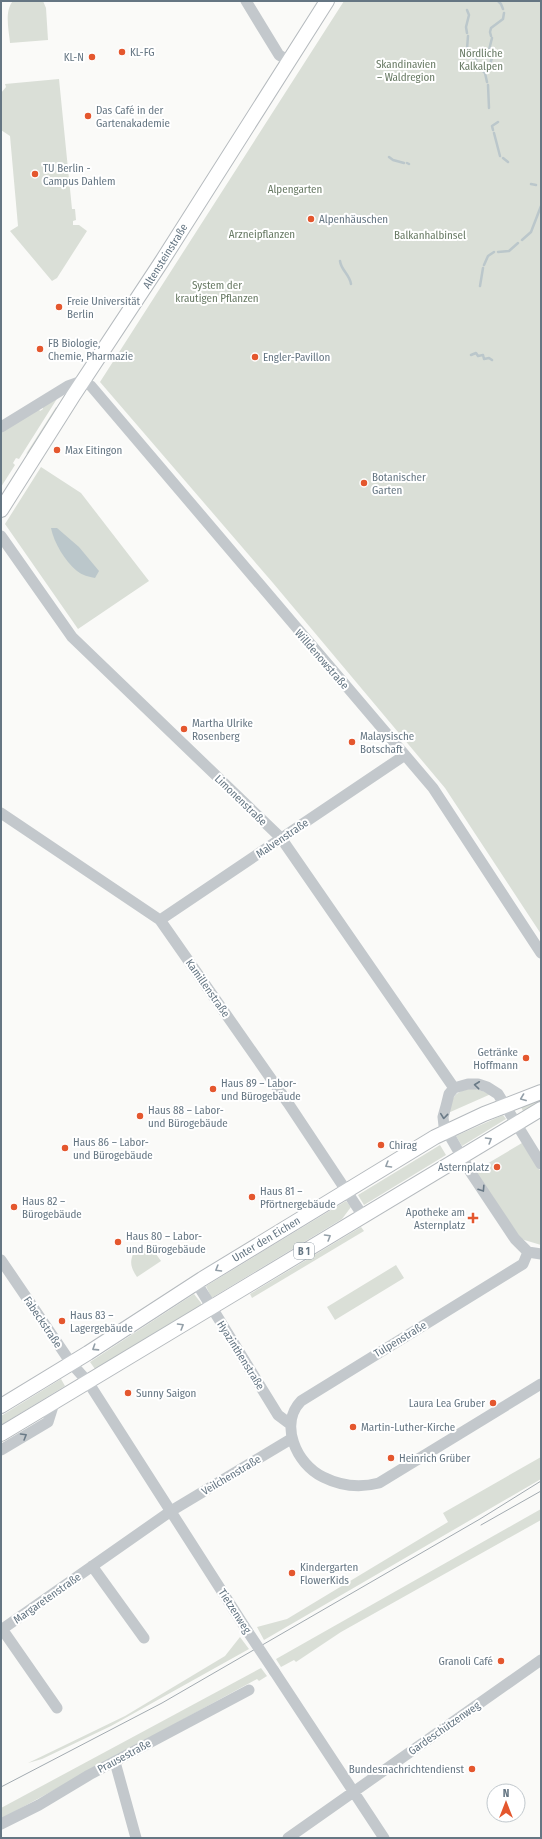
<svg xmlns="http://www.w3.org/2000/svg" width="542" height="1839" viewBox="0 0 542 1839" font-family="'Fira Sans Condensed',sans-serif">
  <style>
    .green { fill: #dadfd7 }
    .water { fill: #bbc7cb }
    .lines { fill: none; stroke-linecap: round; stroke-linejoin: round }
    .stream { stroke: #bbc7cb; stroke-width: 2.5 }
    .major-casing { stroke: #b5babe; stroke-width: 16 }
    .minor { stroke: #c3c8cc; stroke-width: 11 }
    .major { stroke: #fff; stroke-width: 14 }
    .tram { stroke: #a2aab0; stroke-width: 1 }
    .minor-bridge { stroke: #c3c8cc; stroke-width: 11 }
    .oneway { stroke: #6a7a87 }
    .oneway2 { stroke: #939fa8 }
    .poi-dot { fill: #e4572e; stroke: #fff; stroke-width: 1.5 }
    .labels { text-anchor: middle; stroke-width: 4; stroke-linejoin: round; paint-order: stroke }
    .shield { fill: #fff; stroke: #939fa8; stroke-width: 1 }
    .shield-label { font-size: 10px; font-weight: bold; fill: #657683 }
    .poi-label { font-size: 11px; fill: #657683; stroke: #fff; text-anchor: start }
    .park-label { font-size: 11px; fill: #687a64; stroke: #fff }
    .street-label { font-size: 11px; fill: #657683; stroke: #fff }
  </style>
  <rect width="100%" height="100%" fill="#fafaf8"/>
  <path class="green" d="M13,1H43L46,8L48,40L10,43C9,31 4,11 13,1Z
    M344,1H541V934L445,788L273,583L100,382Z
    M59,79L72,209H75L76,220L73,221V225H79L87,231L57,278L52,281L10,231L18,226L10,136L1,130V93L6,87L5,84Z
    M60,394L19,459L16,458L13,463L15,465L1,487V432L38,408L40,411L43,409L42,406Z
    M56,407L57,408L29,452L26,454Z
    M41,467L81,493L149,581L78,629L5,524Z
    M473,1088L491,1094L448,1113C453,1095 454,1092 473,1088Z
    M541,1098V1103L524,1113L521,1107Z
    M503,1115L506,1119L462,1146L456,1136Z
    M522,1143L541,1172V1245L521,1239L475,1171Z
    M440,1145L446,1155L364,1205L358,1195Z
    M346,1201L351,1207L342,1219L213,1297H211L206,1286Z
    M361,1227L364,1231L252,1298L250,1294Z
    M146,1248L156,1254L161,1261L137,1277C131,1268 129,1262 134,1252L136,1255L142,1251L140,1249Z
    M396,1265L404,1278L335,1320L327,1307Z
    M194,1294L201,1303V1305L95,1369L90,1362Z
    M61,1379L65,1386L1,1425V1416Z
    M541,1457V1479L264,1640L257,1627L287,1619L448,1522L443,1513Z
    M541,1509V1520L341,1632L296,1662L294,1660L281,1667L276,1659Z
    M240,1637L249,1649L111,1726L42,1759L28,1763L125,1716L225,1656Z
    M261,1668L267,1676L259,1681L257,1679L1,1819V1808Z"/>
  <path class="water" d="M51,528H57L79,547L99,571L95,578C89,577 82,575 77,571C65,561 54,543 51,528Z"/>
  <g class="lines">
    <path class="stream" d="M498,1L501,4L503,9
      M467,10L469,15L466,27L467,33
      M468,36L467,49L469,54
      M491,36L490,32L491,28L503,19L504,13
      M471,56C477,61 479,68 485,73L487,82
      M476,60L478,54H488
      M485,73L488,70L492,58L488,54L492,38
      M488,85L489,108
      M493,130L492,126L498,122
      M494,133L500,156
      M389,157L393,160L404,163
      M503,158L508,162
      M407,163L409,164
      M531,184L536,185
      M522,240L531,232L541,206
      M498,252L509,251L518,243
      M340,261C341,270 350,275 351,284
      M484,265L488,256L494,252
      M480,286L483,268
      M471,355L476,353L478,356L483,355L484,359L489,358L492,360"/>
    <defs>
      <path id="major" d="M1,510L73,396L162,261L327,1
        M1,1406L88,1353L202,1279L435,1137L484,1114L541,1092
        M1,1434L541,1109"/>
    </defs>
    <use href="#major" class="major-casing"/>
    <path class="minor" d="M246,1L279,55L289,61
      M1,427L68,386L82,381L91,386L433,788L541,953
      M1,536L72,637L281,838L454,1088
      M1,813L160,920L288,1103L363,1216
      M160,920L405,755
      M541,1164L498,1094L487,1087L478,1084H468L454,1088L449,1094L446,1106L443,1117L444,1126L471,1173L515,1239L528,1252L541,1254
      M528,1252L523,1264L301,1401C279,1424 296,1464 323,1477C341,1486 360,1488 379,1483L541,1384
      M1,1260L71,1363L88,1382L248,1632
      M196,1282L278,1415L290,1424
      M1,1450L48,1422L54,1403
      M92,1566L144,1638
      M2,1629L57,1708
      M1,1630L171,1511L291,1439
      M274,1671L384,1838
      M115,1762L136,1838
      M1,1824L39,1805L89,1775L249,1690
      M288,1838L541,1660"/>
    <use href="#major" class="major"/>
    <path class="tram" d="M481,1525L541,1491
      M1,1787L162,1703L480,1519L541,1481"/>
    <path class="minor-bridge" d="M248,1632L274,1671"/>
  </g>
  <defs><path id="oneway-chevron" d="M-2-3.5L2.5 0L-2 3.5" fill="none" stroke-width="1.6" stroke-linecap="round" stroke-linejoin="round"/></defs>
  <g class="oneway">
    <use href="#oneway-chevron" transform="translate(477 1085) rotate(-174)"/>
    <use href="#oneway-chevron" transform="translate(444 1116) rotate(96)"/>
    <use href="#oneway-chevron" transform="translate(482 1189) rotate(57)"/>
    <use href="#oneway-chevron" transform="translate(24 1436) rotate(-31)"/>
  </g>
  <g class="oneway2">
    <use href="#oneway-chevron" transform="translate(523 1098) rotate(159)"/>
    <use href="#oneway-chevron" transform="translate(489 1140) rotate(-31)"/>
    <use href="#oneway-chevron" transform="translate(388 1165) rotate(149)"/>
    <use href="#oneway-chevron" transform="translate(328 1237) rotate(-31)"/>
    <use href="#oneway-chevron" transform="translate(218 1269) rotate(149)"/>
    <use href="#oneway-chevron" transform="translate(181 1326) rotate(-31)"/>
    <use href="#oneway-chevron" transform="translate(95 1348) rotate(147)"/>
  </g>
  <g class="poi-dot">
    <circle cx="122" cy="52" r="4"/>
    <circle cx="92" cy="57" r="4"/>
    <circle cx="88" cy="116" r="4"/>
    <circle cx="35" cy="174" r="4"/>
    <circle cx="311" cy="219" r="4"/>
    <circle cx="59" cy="307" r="4"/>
    <circle cx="40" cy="349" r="4"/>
    <circle cx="255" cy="357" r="4"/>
    <circle cx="57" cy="450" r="4"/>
    <circle cx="364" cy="483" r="4"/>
    <circle cx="184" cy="729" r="4"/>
    <circle cx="352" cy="742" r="4"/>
    <circle cx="526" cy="1058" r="4"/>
    <circle cx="213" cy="1089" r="4"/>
    <circle cx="140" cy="1116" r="4"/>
    <circle cx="381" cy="1145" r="4"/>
    <circle cx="65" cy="1148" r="4"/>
    <circle cx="497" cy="1167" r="4"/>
    <circle cx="252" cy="1197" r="4"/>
    <circle cx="14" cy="1207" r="4"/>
    <path d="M471 1212h4v4h4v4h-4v4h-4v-4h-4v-4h4z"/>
    <circle cx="118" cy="1242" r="4"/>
    <circle cx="62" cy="1321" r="4"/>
    <circle cx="128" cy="1393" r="4"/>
    <circle cx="493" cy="1403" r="4"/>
    <circle cx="353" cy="1427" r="4"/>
    <circle cx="391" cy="1458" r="4"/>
    <circle cx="292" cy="1573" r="4"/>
    <circle cx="501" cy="1661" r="4"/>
    <circle cx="472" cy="1769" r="4"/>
  </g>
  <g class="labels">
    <rect class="shield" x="294" y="1243" width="20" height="16" rx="3"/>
    <g class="shield-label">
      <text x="304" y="1255">B 1</text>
    </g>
    <g class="poi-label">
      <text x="130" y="56">KL-FG</text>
      <text x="84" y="61" text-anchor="end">KL-N</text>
      <text x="96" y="114">Das Café in der<tspan x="96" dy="13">Gartenakademie</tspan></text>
      <text x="43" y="172">TU Berlin -<tspan x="43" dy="13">Campus Dahlem</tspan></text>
      <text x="319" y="223">Alpenhäuschen</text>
      <text x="67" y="305">Freie Universität<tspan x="67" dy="13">Berlin</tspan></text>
      <text x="48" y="347">FB Biologie,<tspan x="48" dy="13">Chemie, Pharmazie</tspan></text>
      <text x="263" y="361">Engler-Pavillon</text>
      <text x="65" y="454">Max Eitingon</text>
      <text x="372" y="481">Botanischer<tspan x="372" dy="13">Garten</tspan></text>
      <text x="192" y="727">Martha Ulrike<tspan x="192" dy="13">Rosenberg</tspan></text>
      <text x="360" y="740">Malaysische<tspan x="360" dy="13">Botschaft</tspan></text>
      <text x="518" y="1056" text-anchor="end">Getränke<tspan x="518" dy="13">Hoffmann</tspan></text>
      <text x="221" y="1087">Haus 89 – Labor-<tspan x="221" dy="13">und Bürogebäude</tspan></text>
      <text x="148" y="1114">Haus 88 – Labor-<tspan x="148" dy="13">und Bürogebäude</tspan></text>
      <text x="73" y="1146">Haus 86 – Labor-<tspan x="73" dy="13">und Bürogebäude</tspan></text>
      <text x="389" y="1149">Chirag</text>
      <text x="489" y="1171" text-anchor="end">Asternplatz</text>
      <text x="260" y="1195">Haus 81 –<tspan x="260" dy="13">Pförtnergebäude</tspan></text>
      <text x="22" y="1205">Haus 82 –<tspan x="22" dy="13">Bürogebäude</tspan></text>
      <text x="465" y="1216" text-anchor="end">Apotheke am<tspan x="465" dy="13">Asternplatz</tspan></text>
      <text x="126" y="1240">Haus 80 – Labor-<tspan x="126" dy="13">und Bürogebäude</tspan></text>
      <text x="70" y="1319">Haus 83 –<tspan x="70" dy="13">Lagergebäude</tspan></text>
      <text x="136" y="1397">Sunny Saigon</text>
      <text x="485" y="1407" text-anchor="end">Laura Lea Gruber</text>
      <text x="361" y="1431">Martin-Luther-Kirche</text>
      <text x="399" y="1462">Heinrich Grüber</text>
      <text x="300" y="1571">Kindergarten<tspan x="300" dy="13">FlowerKids</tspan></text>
      <text x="493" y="1665" text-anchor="end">Granoli Café</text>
      <text x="464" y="1773" text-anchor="end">Bundesnachrichtendienst</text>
    </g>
    <g class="park-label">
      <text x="481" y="57">Nördliche<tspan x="481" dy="13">Kalkalpen</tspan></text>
      <text x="406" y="68">Skandinavien<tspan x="406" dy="13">– Waldregion</tspan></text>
      <text x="295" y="193">Alpengarten</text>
      <text x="262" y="238">Arzneipflanzen</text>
      <text x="430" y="239">Balkanhalbinsel</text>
      <text x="217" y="289">System der<tspan x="217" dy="13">krautigen Pflanzen</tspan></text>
    </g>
    <g class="street-label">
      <text transform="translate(165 256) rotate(-58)" y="4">Altensteinstraße</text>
      <text transform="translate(322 659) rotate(49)" y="4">Willdenowstraße</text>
      <text transform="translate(241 800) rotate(44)" y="4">Limonenstraße</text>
      <text transform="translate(282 838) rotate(-34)" y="4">Malvenstraße</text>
      <text transform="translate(208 988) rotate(55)" y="4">Kamillenstraße</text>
      <text transform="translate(266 1239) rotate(-31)" y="4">Unter den Eichen</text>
      <text transform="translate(43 1322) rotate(56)" y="4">Fabeckstraße</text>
      <text transform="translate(400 1339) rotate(-31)" y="4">Tulpenstraße</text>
      <text transform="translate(241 1355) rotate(58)" y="4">Hyazinthenstraße</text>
      <text transform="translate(231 1475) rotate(-31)" y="4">Veilchenstraße</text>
      <text transform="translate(47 1598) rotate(-35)" y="4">Margaretenstraße</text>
      <text transform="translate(235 1611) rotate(57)" y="4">Tietzenweg</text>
      <text transform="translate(444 1728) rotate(-35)" y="4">Gardeschützenweg</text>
      <text transform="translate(124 1756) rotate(-28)" y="4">Prausestraße</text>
    </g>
  </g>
  <rect width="542" height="1839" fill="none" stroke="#657683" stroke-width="4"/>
  <g transform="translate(506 1803)"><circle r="19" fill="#ffffff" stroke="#c1c8cd"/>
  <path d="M0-3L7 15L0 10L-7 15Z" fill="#e4572e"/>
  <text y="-6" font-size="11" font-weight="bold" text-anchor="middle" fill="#657683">N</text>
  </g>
</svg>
